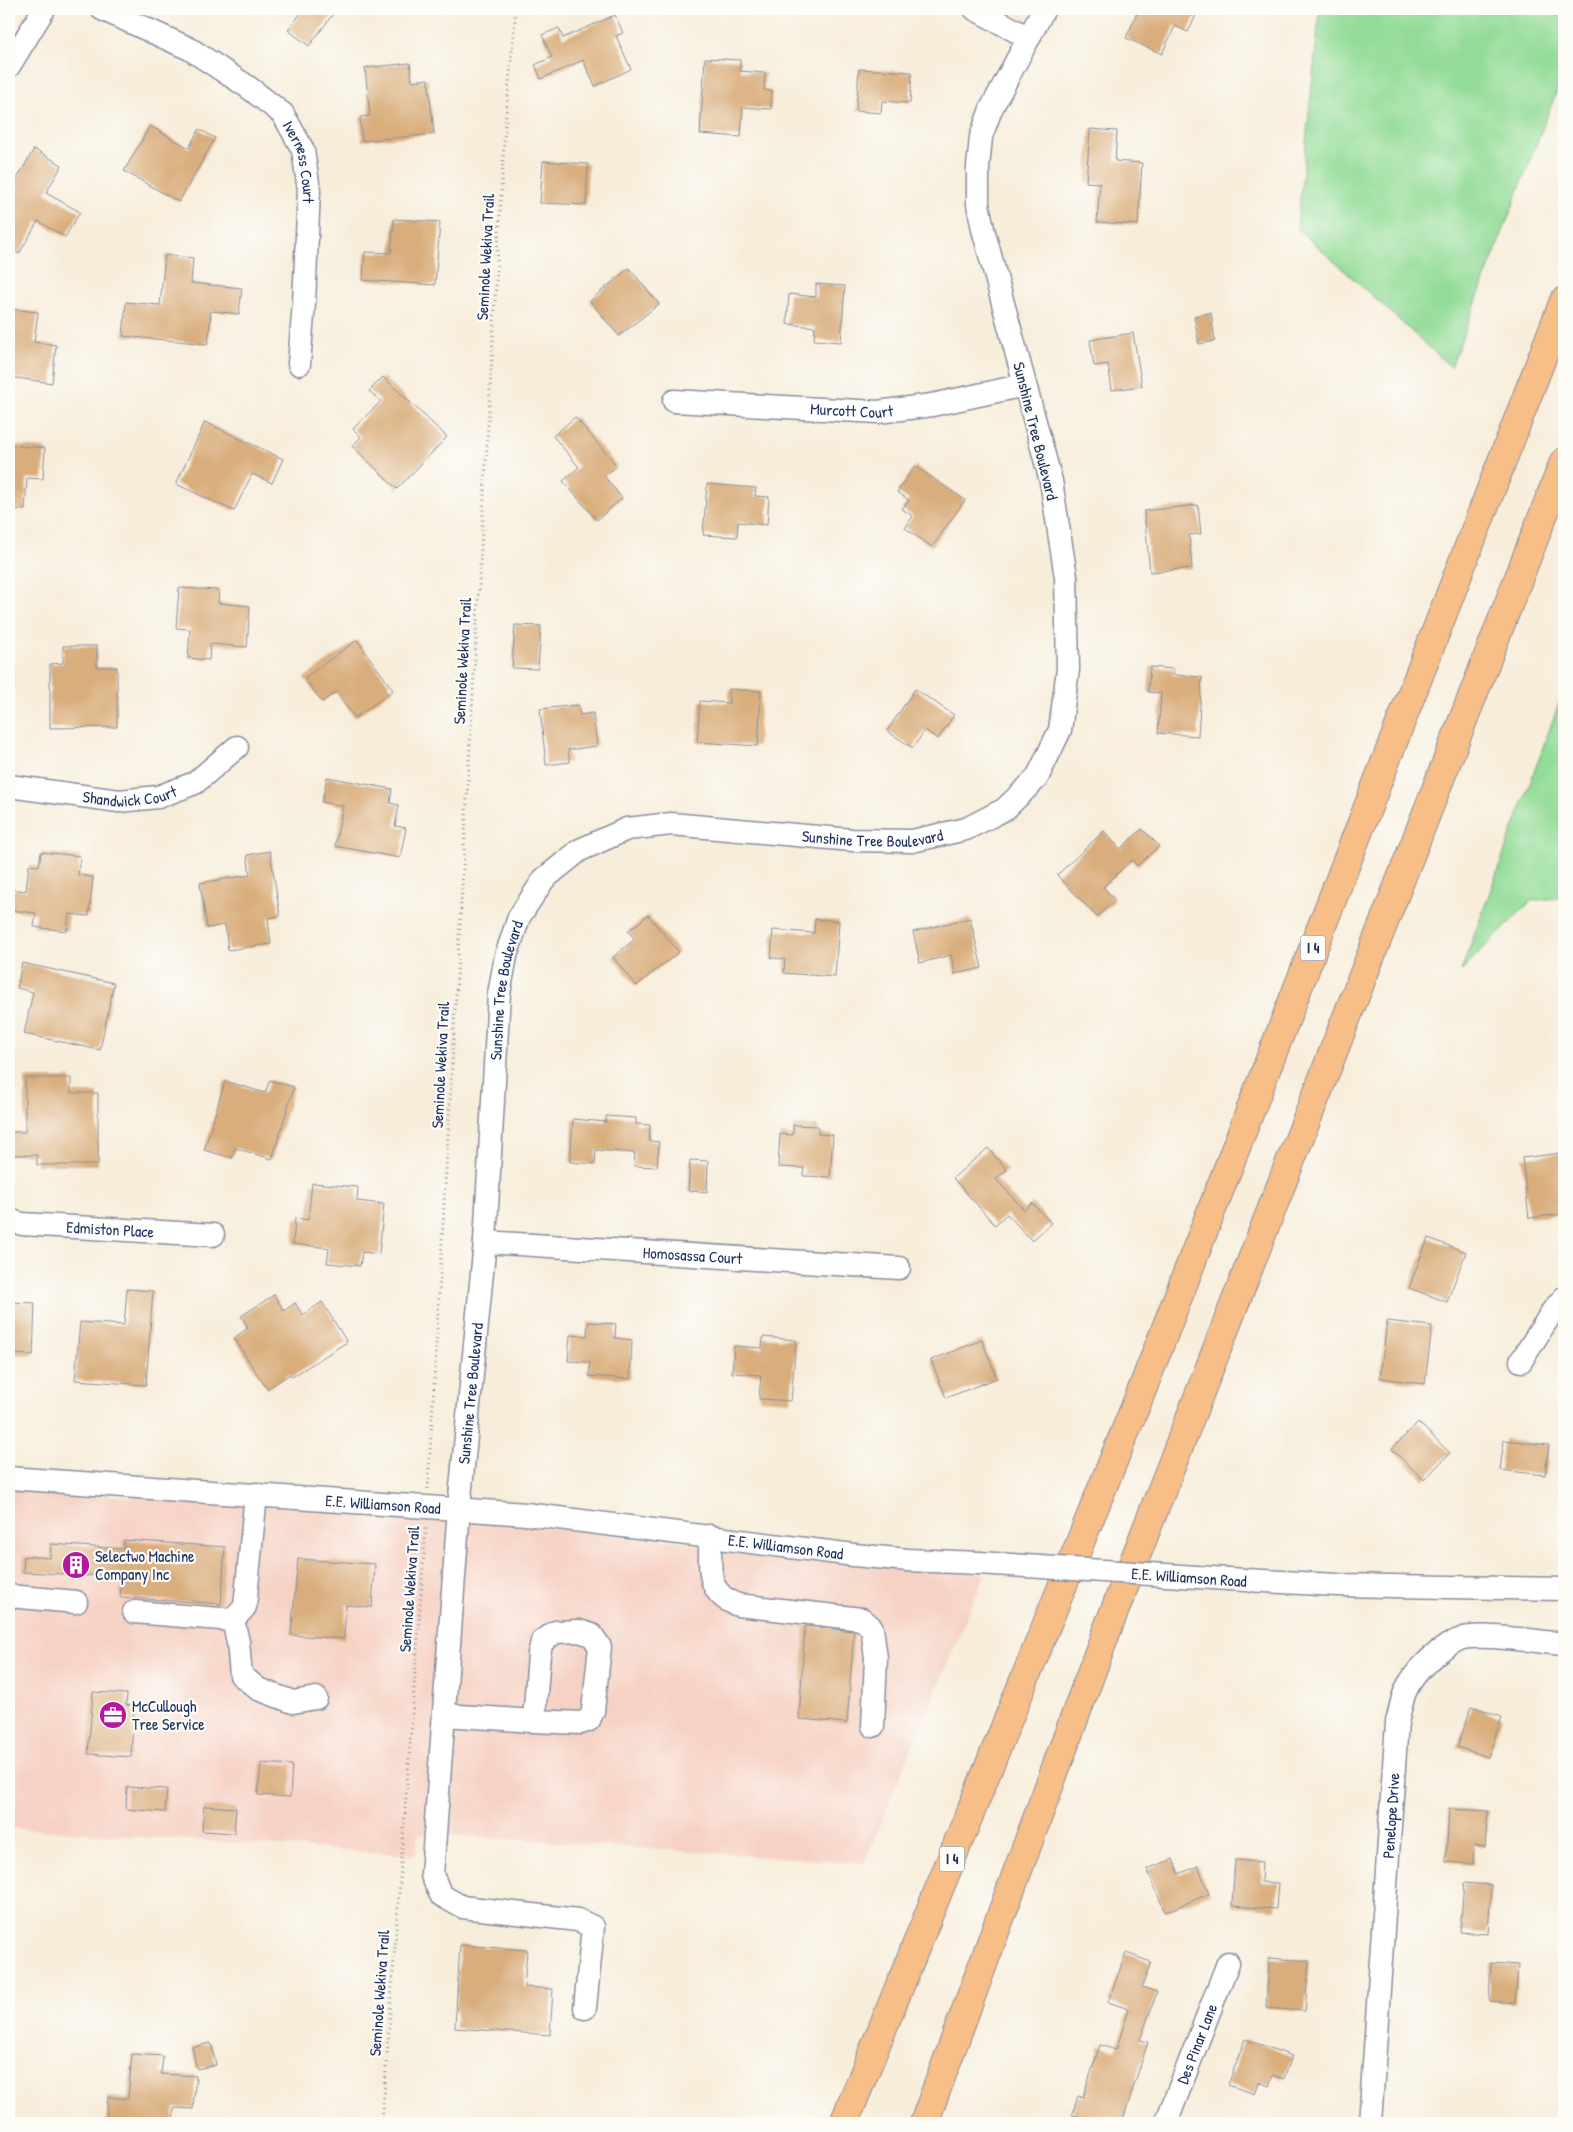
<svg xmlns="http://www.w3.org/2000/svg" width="1573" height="2132" viewBox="0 0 1573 2132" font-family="'Patrick Hand',sans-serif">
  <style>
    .built { fill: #f6d2c4 }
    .green { fill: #93dc97; stroke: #57867a }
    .building { fill: #d9ad7c }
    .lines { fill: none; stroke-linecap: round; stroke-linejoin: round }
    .minor-casing { stroke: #898e9c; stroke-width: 25 }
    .highway-casing { stroke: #898e9c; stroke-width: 30 }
    .path { stroke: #898e9c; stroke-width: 3; stroke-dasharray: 1 4; stroke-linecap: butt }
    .minor { stroke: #fff; stroke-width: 22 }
    .highway { stroke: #f7be88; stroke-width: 28 }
    .minor-bridge-casing { stroke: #898e9c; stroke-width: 25; stroke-linecap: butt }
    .minor-bridge { stroke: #fff; stroke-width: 22 }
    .labels { text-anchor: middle; stroke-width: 4.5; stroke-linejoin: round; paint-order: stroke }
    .shield { fill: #fdfcf7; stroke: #5f6c8c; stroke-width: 1 }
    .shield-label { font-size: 15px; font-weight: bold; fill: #1b2f5e }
    .street-label { font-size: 16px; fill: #1b2f5e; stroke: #fdfcf7 }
    .poi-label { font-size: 16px; fill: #1b2f5e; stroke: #fdfcf7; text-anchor: start }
  </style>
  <rect width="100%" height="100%" fill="#fdfcf7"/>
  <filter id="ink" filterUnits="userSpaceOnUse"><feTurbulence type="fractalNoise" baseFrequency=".02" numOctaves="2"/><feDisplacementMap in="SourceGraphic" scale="10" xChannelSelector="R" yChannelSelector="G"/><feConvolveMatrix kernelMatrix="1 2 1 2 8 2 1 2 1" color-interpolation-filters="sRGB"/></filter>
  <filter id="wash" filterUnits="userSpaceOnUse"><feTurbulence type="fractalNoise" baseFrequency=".0096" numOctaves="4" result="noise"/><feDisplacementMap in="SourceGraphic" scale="20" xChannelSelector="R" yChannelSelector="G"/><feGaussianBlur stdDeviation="1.12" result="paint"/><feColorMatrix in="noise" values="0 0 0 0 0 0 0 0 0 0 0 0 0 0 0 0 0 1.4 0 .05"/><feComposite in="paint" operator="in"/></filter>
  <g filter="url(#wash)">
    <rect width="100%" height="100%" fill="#f7edda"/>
    <path class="built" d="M9,1488L469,1519L985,1574L864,1863L418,1833L416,1855L9,1828Z"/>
    <path class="green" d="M1320,9H1564V72L1451,367L1297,228Z
      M1564,690V897L1531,901L1461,971Z
      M399,2119L480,2123H398Z"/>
    <g id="blocks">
      <path class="building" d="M304,9H337L309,46L288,30Z
        M1139,9H1199L1188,32L1175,26L1162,54L1126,38Z
        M615,15L623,33L616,36L631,69L595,86L583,60L541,79L535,65L552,57L542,35L559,28L563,38Z
        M705,58L740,60V71L765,73L764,90L772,91L771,109L743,107L741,137L700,134Z
        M410,63L412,81L428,79L434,134L362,141L360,117L370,116L365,68Z
        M859,69L912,72L910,103L882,101L881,113L856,111Z
        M150,126L189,148L199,129L215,138L179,202L124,171Z
        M1090,129L1117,131L1115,161L1142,163L1138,225L1097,222L1100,183L1086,182Z
        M34,149L62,165L46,193L80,212L65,237L38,221L19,254L9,247V183L13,186Z
        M543,161L588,164L586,205L540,203Z
        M394,219L440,222L435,285L363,280L365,252L391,253Z
        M165,255L193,258L191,283L242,288L239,314L211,311L208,344L123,336L126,302L160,305Z
        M629,268L659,304L619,336L590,301Z
        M816,284L845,286L841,342L814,340L815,327L787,324L789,294L816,297Z
        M9,309L38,312L34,342L56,345L52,383L9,377Z
        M1211,313L1215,341L1199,344L1194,316Z
        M1133,333L1142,386L1112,390L1108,364L1094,366L1090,340Z
        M383,377L447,437L397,489L352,446L361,437L353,429L381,401L369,391Z
        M575,417L617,466L604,476L622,498L597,520L563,481L579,467L553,436Z
        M205,422L283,459L272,483L252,474L234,511L176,484Z
        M9,445L45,448L43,479L27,478L25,510L9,509Z
        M915,466L965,500L932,547L905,528L913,516L902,509L909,500L897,492Z
        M707,484L756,488L755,496L769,497L767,525L738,522L737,537L703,535Z
        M1198,505L1201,534L1189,535L1192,568L1150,572L1144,511Z
        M179,588L219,590L218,603L250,606L247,647L210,644L209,660L188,658L190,629L176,628Z
        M515,625L541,626L538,669L512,668Z
        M357,640L393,690L355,718L336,692L322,702L304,678Z
        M63,646H97V667H117V727L50,728V664L63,663Z
        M1150,667L1173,669V675L1202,677L1198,736L1158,733L1161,693L1148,692Z
        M729,689L761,691L758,746L697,742L700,701L729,703Z
        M915,689L954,715L938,739L925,730L913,748L887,731Z
        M578,705L580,715L593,713L597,746L568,750L570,762L546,765L540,709Z
        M327,777L392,789L390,803L399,805L395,826L406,828L400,858L335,846L343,806L322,802Z
        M1142,829L1159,846L1137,866L1132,860L1103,887L1115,900L1097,917L1057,875L1104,831L1120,849Z
        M270,851L280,916L268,918L271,944L228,950L225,925L207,928L200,883L250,875L247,855Z
        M41,852L80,856L78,875L93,877L89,916L69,914L67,931L34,927L36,913L9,910L11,889L26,891L29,865L39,866Z
        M648,915L679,952L636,986L613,957L635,939L628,931Z
        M970,918L982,968L955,974L951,955L920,963L913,932Z
        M815,919L839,921L835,977L784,973L785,959L771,958L773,930L814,933Z
        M22,963L114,983L100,1050L24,1034L33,992L17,988Z
        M25,1078H71V1093H98V1165H37V1155H9V1132H25Z
        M270,1080L294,1087L272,1159L235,1148L232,1158L204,1150L225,1081L265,1093Z
        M606,1116L636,1118V1124L650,1125L649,1141L659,1142L657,1167L634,1166L635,1153L596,1150L595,1164L570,1162L573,1119L606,1122Z
        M793,1125L818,1126V1134L833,1135L830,1177L803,1176L804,1168L778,1167L780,1134L793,1135Z
        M988,1148L1007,1170L996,1179L1024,1210L1032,1203L1051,1223L1032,1241L1007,1214L995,1225L953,1178Z
        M1561,1153L1564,1181V1214L1529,1218L1522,1158Z
        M690,1160L708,1161L707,1192L688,1191Z
        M312,1183L358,1187L357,1201L384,1204L379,1254L362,1252L360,1266L327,1263L329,1248L293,1244L295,1218L308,1220Z
        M1428,1238L1466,1252L1447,1302L1409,1288Z
        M127,1289L153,1291L146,1385L75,1380L80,1322L124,1325Z
        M274,1295L284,1311L295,1303L303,1315L322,1302L347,1342L292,1377L290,1374L267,1389L234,1338L248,1328L241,1316Z
        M9,1302L35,1303L33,1355L9,1354Z
        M1387,1321L1432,1326L1425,1384L1380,1378Z
        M588,1322L616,1324L615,1338L632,1340L630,1379L589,1376L590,1362L568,1361L570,1335L587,1336Z
        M763,1337L796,1340L791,1401L759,1399L761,1375L732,1373L734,1346L762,1348Z
        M982,1340L997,1378L946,1398L931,1360Z
        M1418,1422L1450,1453L1424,1480L1392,1449Z
        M1504,1440L1549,1445L1545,1475L1500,1470Z
        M124,1540L225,1547L221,1604L120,1597L122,1577L23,1572L24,1556L50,1558L51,1544L124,1549Z
        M298,1559L375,1564L372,1607L346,1605L344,1639L291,1635Z
        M805,1626L854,1631L847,1723L799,1719Z
        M93,1692L127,1694L126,1705L134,1706L131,1757L88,1754Z
        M1472,1706L1502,1717L1488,1757L1457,1747Z
        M261,1763L292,1765L290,1797L258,1795Z
        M127,1787L167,1789L165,1812L126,1809Z
        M204,1806L236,1808L234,1833L202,1831Z
        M1449,1809L1488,1811L1485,1847L1474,1846L1473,1864L1446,1862Z
        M1173,1859L1179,1874L1198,1866L1209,1894L1165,1912L1147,1869Z
        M1235,1860L1262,1862L1261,1882L1278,1883L1276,1909L1232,1906Z
        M1464,1883L1491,1885L1488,1934L1460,1932Z
        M460,1945L527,1950L524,1987L553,1989L550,2035L455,2028Z
        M1126,1953L1151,1962L1142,1987L1157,1992L1140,2040L1148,2042L1122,2123H1084L1085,2119L1072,2115L1078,2096L1083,2097L1100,2045L1116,2050L1129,2009L1108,2002Z
        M1269,1958L1309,1961L1305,2011L1266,2008Z
        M1491,1963L1518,1965L1515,2003L1489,2001Z
        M1245,2039L1292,2056L1284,2079L1273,2075L1269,2086L1259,2082L1255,2094L1228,2085Z
        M211,2043L216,2065L197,2069L192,2047Z
        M132,2054L163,2056L161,2074L196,2076L193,2109L174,2108L173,2123L106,2122L108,2097L128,2099Z"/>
    </g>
  </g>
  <g filter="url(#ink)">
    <use href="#blocks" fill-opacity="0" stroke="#898e9c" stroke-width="1"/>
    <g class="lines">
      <defs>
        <g id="minor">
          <path id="s1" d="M102,9L190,49L248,87L283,114L303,150L309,190L304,303L299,364"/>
          <path d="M975,9L1029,38"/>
          <path d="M9,66L44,9"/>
          <path id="s2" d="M674,401L878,412L932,405L1025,385"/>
          <path id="s3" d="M9,786L119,801L158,797L195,783L237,747"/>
          <path id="s4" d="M9,1220L22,1224L213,1235"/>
          <path id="s5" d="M485,1242L899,1268"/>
          <path d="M1521,1361L1554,1309L1564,1298"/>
          <path id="s6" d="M9,1478L526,1514L854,1555L908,1560L979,1563"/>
          <path d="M710,1536C711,1565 704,1594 738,1605L862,1619L872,1628L876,1658L873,1726"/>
          <path d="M1228,1579L1337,1585L1564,1589"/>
          <path d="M9,1596L76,1602"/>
          <path d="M134,1612L233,1620L245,1607L256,1494"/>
          <path d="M233,1620L238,1642L241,1675L258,1689L293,1702L316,1698"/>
          <path d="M444,1715L534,1721L581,1723L589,1720L593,1711L600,1647L592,1635L579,1631L555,1632L542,1642L539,1654L534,1721"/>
          <path id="s7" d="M585,2008L593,1927L578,1920L462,1907L441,1895L432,1875L459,1508L485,1242L499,994L506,956L519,917L544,879L580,850L627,829L671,824L852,840L912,841L966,829L1005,809L1037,778L1060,730L1068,669L1066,577L1051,481L983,229L978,204V167L981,137L991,109L1044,9"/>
          <path id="s8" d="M1166,2123L1228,1963"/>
          <path id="s9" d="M1370,2123L1397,1722C1400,1712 1401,1702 1405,1692C1413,1672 1442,1644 1464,1638C1485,1633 1540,1642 1564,1644"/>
        </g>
        <path id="highway" d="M844,2123L1140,1395L1564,301
          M924,2123L1107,1630L1564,462"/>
      </defs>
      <use href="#minor" class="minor-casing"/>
      <use href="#highway" class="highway-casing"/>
      <path class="path" d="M428,1489L505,125L516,9
        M382,2123L426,1526"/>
      <use href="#minor" class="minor"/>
      <use href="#highway" class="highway"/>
      <defs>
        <path id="minor-bridge" d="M979,1563L1228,1579"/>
      </defs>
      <use href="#minor-bridge" class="minor-bridge-casing"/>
      <use href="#minor-bridge" class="minor-bridge"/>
    </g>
  </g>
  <defs>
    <symbol id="building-disc" viewBox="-11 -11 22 22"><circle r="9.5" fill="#b5179e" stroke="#fdfcf7"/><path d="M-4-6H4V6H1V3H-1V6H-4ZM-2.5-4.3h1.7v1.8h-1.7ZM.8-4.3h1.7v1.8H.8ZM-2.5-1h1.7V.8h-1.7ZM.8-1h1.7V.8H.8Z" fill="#fff"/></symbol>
    <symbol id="office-disc" viewBox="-11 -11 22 22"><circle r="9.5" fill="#b5179e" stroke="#fdfcf7"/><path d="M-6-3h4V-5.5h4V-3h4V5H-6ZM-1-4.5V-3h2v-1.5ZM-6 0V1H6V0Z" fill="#fff"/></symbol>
  </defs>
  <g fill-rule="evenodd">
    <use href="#building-disc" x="60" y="1549" width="32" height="32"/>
    <use href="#office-disc" x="97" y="1699" width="32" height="32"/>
  </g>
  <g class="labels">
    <g class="shield">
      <rect x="1300.5" y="935.5" width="25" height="25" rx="4"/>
      <rect x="939.5" y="1846.5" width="25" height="25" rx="4"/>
    </g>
    <g class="shield-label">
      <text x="1313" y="953">I 4</text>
      <text x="952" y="1864">I 4</text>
    </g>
    <g class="street-label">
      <text dy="6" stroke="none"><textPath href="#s1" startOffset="262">Iverness Court</textPath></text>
      <text transform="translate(485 257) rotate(-87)" y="6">Seminole Wekiva Trail</text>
      <text dy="6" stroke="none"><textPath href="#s2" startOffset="178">Murcott Court</textPath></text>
      <text transform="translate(1036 431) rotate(76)" y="6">Sunshine Tree Boulevard</text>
      <text transform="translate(462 661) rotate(-87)" y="6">Seminole Wekiva Trail</text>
      <text dy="6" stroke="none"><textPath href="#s3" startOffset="122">Shandwick Court</textPath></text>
      <text dy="6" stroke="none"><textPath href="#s7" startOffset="1614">Sunshine Tree Boulevard</textPath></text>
      <text dy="6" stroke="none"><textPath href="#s7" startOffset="1149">Sunshine Tree Boulevard</textPath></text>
      <text transform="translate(440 1065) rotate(-87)" y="6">Seminole Wekiva Trail</text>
      <text dy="6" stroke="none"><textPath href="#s4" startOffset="102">Edmiston Place</textPath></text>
      <text dy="6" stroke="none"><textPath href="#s5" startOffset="208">Homosassa Court</textPath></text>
      <text dy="6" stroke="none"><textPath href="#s7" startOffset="744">Sunshine Tree Boulevard</textPath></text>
      <text dy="6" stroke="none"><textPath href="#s6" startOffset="375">E.E. Williamson Road</textPath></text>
      <text dy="6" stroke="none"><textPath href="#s6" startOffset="780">E.E. Williamson Road</textPath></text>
      <text transform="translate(1189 1577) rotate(4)" y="6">E.E. Williamson Road</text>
      <text transform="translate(409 1589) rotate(-86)" y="6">Seminole Wekiva Trail</text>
      <text dy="6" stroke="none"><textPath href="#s9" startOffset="308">Penelope Drive</textPath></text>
      <text transform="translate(379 1993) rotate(-86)" y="6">Seminole Wekiva Trail</text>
      <text dy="6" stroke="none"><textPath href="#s8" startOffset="85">Des Pinar Lane</textPath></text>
    </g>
    <g class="poi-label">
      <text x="95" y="1562">Selectwo Machine<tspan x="95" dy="18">Company Inc</tspan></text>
      <text x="132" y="1712">McCullough<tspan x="132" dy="18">Tree Service</tspan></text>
    </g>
  </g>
  <rect width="1573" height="2132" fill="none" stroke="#fdfcf7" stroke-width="30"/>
</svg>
